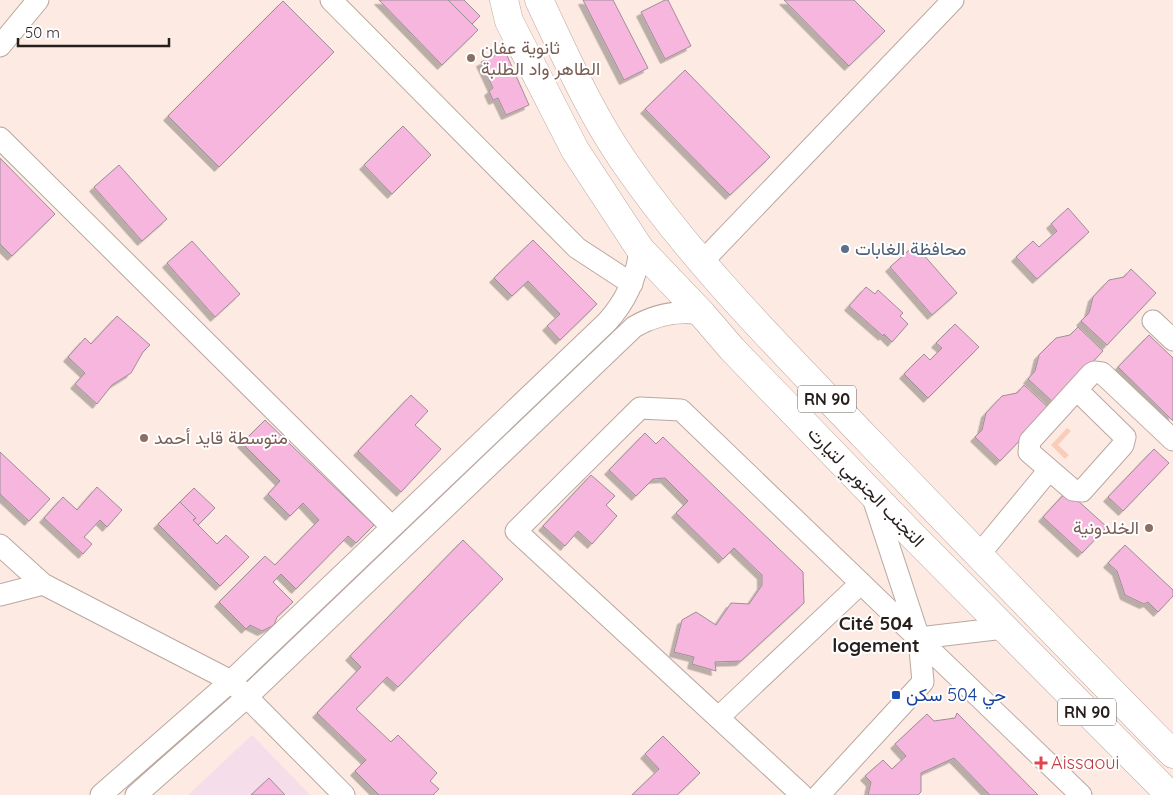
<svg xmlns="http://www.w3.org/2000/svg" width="1173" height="795" viewBox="0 0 1173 795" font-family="Quicksand,Vazirmatn,sans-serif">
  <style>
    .industrial { fill: #f5dde9 }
    .green { fill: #facdb9 }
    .building { fill: #f7b6de; stroke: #9e8e98; filter: url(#shadow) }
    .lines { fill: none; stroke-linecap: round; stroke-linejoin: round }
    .minor-casing { stroke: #baa8a0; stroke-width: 23 }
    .highway-casing { stroke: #baa8a0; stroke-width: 29 }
    .minor { stroke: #fff; stroke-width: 21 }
    .highway { stroke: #fff; stroke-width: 28 }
    .education-dot { fill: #8d6e63; stroke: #fff; stroke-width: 2 }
    .service-dot { fill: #5c6f8a; stroke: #fff; stroke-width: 2 }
    .transit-dot { fill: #1a4fb4; stroke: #fff; stroke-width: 2 }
    .health-dot { fill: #e0444e; stroke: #fff; stroke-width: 2 }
    .labels { text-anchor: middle; stroke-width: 4; stroke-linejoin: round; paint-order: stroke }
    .shield { fill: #fff; stroke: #676260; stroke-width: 1 }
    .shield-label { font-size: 16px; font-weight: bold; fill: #261f1c }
    .education-label { font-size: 18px; fill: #785e54; stroke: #fff; text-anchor: start }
    .service-label { font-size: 18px; fill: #4e5e75; stroke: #fff; text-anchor: start }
    .street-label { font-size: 18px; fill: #261f1c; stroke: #fff }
    .transit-label { font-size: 18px; fill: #164399; stroke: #fff; text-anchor: start }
    .health-label { font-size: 18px; fill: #be3a42; stroke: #fff; text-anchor: start }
    .neighbourhood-label { font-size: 19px; font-weight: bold; fill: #261f1c; stroke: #fff }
  </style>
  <defs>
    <filter id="shadow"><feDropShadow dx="-4.5" dy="4.5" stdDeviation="0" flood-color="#0004"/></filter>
  </defs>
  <rect width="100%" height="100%" fill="#fdeae2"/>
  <path class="industrial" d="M252,735L310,795H188Z"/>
  <path class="green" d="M1067,428L1071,431L1058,445L1069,455L1065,459L1051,445Z"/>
  <path class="building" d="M379,0H448L478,30L442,65Z
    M448,0H464L480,16L472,24Z
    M583,0H613L648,68L624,80Z
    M665,0H668L691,46L665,59L641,12Z
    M784,0H854L885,31L849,66Z
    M283,1L334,52L219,167L168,116Z
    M505,51L529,105L506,115L498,98L493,100L489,91L493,88L481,62Z
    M685,70L770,157L730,195L645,109Z
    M403,126L431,155L392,194L364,165Z
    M0,158L55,214L12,256L0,244Z
    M119,165L167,219L142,241L94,187Z
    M1068,208L1089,232L1037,279L1016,257L1033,241L1039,247L1057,231L1051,224Z
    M533,240L597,304L560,340L547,326L560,314L528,281L512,296L494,278Z
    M192,241L240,294L215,317L167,263Z
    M915,245L957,293L932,315L890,267Z
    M1131,269L1156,293L1107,345L1081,321L1089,313L1093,297L1109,280L1124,277Z
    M866,287L875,294L878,290L903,313L900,316L908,324L892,342L884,334L883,336L849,306Z
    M117,316L150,345L143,352L131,373L112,385L97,404L75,384L85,373L68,357L85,338L91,344Z
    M955,324L979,347L928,398L904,374L924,354L930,360L942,348L936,343Z
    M1078,327L1103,351L1054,403L1028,379L1035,371L1039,355L1056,338L1070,335Z
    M1149,335L1173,358V421L1118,367Z
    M1024,385L1050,409L1000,461L975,437L982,430L986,413L1002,396L1017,393Z
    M411,395L428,411L415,425L441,449L401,492L358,451Z
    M265,420L374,525L356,543L348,536L296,589L281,574L273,582L293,602L277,617L274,625L262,631L250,625L246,629L219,602L265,556L275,565L319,520L303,503L290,516L268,494L280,481L242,443Z
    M645,433L656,444L663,437L803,572L804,603L741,661L715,662L716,671L692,664L694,657L674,652L682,620L696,612L716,625L731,603L749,604L762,585V575L734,548L723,559L676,513L688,501L665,478L653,479L636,496L609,470Z
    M1154,449L1169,463L1123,511L1108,497Z
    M0,452L50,499L29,521L0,494Z
    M591,475L615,496L606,505L617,516L592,544L578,531L565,546L543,526Z
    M97,487L122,510L107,527L100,520L84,537L92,544L83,554L44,518L63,497L77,510Z
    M194,488L215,508L198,525L193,520L196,518L180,502Z
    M1067,491L1107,527L1082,553L1043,517Z
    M180,502L196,518L193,520L217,544L226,535L249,557L220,586L158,524Z
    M463,540L503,579L398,687L387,677L356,709L391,742L398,735L437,773L430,781L439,789L433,795H379L355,771L366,760L317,713L361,667L350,656Z
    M1125,545L1173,590V596L1158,612L1148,602L1144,604L1125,595L1117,571L1108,563Z
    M957,713L1038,795H990L954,758L921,773V792L918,795H868L871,782L865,776L883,760L892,769L906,756L895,744L927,714L934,721L955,718Z
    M663,736L700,773L677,795H632L659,769L645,754Z
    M269,778L285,795H251Z"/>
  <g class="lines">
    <defs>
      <path id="minor" d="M331,0L577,248L632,284
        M0,46L38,0
        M0,138L392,527
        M701,263L953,0
        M1153,321L1173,340
        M1077,390L1125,437L1123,445L1082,491L1073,490L1029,452L1030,441L1091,374L1094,372L1102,373L1173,440
        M0,545L43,584L231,681L344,795
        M978,556L1049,470
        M0,595L43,584
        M919,638L1004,628
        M719,717L861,583
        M101,795L231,681L607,322C626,301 637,278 640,249
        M136,795L247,697L634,327C656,314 677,310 702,314
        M802,795L516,531L640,408L681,410L1081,795
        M819,795L923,682L919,638L872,495"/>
      <path id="highway" d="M504,0L509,21L575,150L640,249L702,314L732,349L913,536L1170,795
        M539,0C565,55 590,113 625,163C694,263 780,348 864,436C967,543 1069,649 1173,754"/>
    </defs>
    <use href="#minor" class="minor-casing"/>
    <use href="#highway" class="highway-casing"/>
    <use href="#minor" class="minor"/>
    <use href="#highway" class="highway"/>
  </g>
  <g class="education-dot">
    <circle cx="471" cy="58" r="5"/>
    <circle cx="144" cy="438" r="5"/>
    <circle cx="1149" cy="528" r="5"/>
  </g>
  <circle class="service-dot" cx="845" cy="249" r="5"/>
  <rect class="transit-dot" x="891" y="690" width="10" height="10" rx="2.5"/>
  <path class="health-dot" d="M1038.5 755.5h5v5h5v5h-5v5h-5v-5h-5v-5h5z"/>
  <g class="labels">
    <g class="shield">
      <rect x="798" y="385.5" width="58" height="27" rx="4"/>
      <rect x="1058" y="698.5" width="58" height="27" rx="4"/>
    </g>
    <g class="shield-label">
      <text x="827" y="405">RN 90</text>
      <text x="1087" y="718">RN 90</text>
    </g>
    <g class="education-label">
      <text x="481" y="54">ثانوية عفان<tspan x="481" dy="21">الطاهر واد الطلبة</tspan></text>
      <text x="154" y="444">متوسطة قايد أحمد</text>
      <text x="1139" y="534" text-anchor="end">الخلدونية</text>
    </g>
    <g class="service-label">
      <text x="855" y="255">محافظة الغابات</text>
    </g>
    <g class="street-label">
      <text transform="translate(866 487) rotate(46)" y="6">التجنب الجنوبي لتيارت</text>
    </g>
    <g class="transit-label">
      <text x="906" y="701">حي 504 سكن</text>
    </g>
    <g class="health-label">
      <text x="1051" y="769">Aissaoui</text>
    </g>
    <g class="neighbourhood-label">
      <text x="876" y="630">Cité 504<tspan x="876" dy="22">logement</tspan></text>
    </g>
  </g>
  <path d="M18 38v8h151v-8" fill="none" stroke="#261f1c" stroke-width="2.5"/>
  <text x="25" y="38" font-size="15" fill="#261f1c" stroke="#ffffff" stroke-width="4" paint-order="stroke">50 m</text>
</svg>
